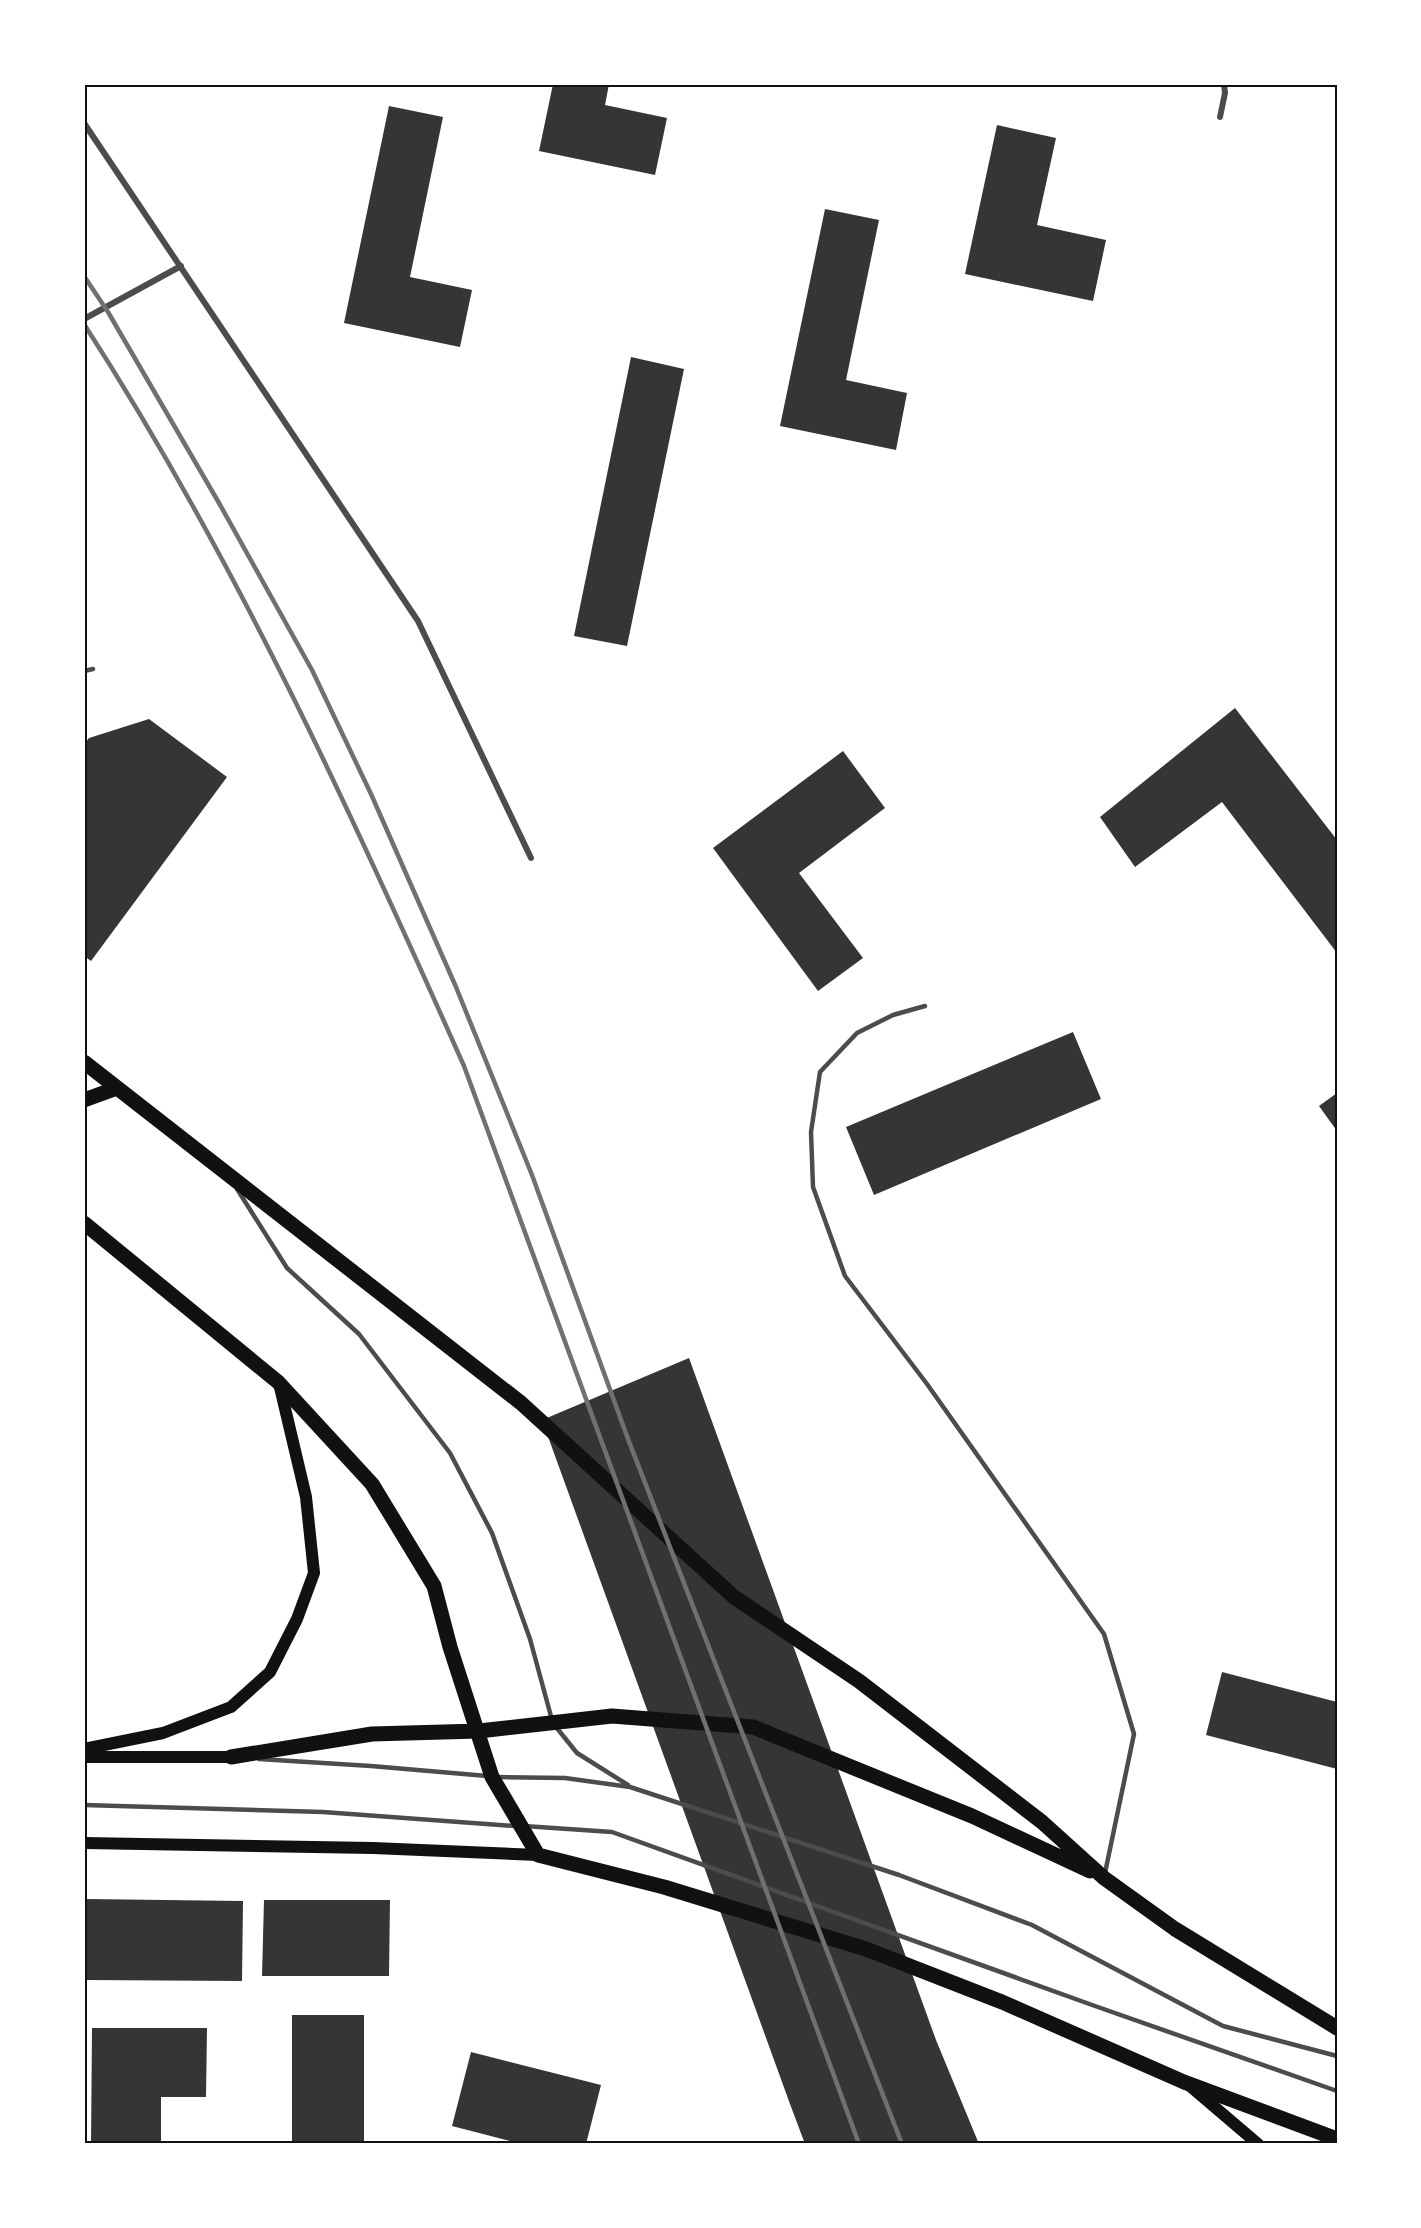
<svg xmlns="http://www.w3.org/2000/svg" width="1421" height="2228" viewBox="0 0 1421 2228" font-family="Mulish,sans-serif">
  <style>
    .building { fill: #353535 }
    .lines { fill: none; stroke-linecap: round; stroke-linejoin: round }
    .service { stroke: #4c4c4c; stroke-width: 4.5 }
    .minor { stroke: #4c4c4c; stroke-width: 6 }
    .secondary { stroke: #111; stroke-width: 12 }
    .primary { stroke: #111; stroke-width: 15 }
    .rail { stroke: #707070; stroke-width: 4.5 }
    .neatline { fill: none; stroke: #111; stroke-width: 2 }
  </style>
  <rect width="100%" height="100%" fill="#fff"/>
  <path class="building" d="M553,84H609L605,105L667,118L655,175L539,151Z
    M389,106L443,117L410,277L472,290L460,347L344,323Z
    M997,125L1056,138L1037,225L1106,240L1093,301L965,274Z
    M825,209L879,220L846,380L907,393L896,450L780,426Z
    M631,357L684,369L627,646L574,636Z
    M1235,708L1337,840V953L1222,802L1135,867L1100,817Z
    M149,719L227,777L91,961L84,956V744L89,738Z
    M843,751L885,808L799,873L863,958L818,991L713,848Z
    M1073,1032L1101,1099L874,1195L846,1127Z
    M1337,1093V1131L1319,1106Z
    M689,1358L936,2040L979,2144H805L790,2104L542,1420Z
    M1222,1672L1337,1702V1769L1206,1735Z
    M86,1899L243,1901L242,1981L85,1980Z
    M264,1900H390L389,1976H262Z
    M292,2015H364V2144H292Z
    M92,2028H207L206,2097H161V2144H91Z
    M471,2052L601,2085L586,2144H522L452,2126Z"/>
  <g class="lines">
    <path class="service" d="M84,671L93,669
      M925,1006L893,1015L857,1033L820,1072L811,1132L813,1187L845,1276L927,1384L1104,1634L1134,1734L1105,1873
      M237,1189L287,1268L359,1334L450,1453L492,1533L530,1639L552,1720
      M556,1727L577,1753L628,1785
      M259,1759L371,1766L487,1776
      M496,1777L565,1778L630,1787L899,1875L1032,1925L1223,2026L1337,2056
      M84,1805L323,1812L515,1826
      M524,1826L612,1832L1095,2006L1337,2091"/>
    <path class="minor" d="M1220,117L1225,93L1224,84
      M84,123L418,621L531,858
      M84,319L181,266"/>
    <path class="secondary" d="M84,1749L163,1733L231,1707L270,1672L297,1619L314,1573L306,1497L279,1383
      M84,1757H231
      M84,1843L373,1848L538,1855
      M1190,2086L1258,2144"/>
    <path class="primary" d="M84,1062L521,1403L734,1597L859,1681L1042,1822L1104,1878L1175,1929L1337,2028
      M84,1100L117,1088
      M84,1223L278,1382L372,1484L434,1586L450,1647L492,1777L538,1855L664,1887L866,1949L1002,2002L1184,2082L1337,2139
      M231,1757L372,1734L479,1731L612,1716L753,1727L972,1816L1090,1871"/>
    <path class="rail" d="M84,276L108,312L219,503L312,670L371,794L456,987L532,1175L628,1439L902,2144
      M84,324C235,558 351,812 464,1066L859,2144"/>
  </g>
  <rect width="1421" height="2228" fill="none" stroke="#ffffff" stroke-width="171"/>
  <rect x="86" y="86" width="1250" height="2056" class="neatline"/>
</svg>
